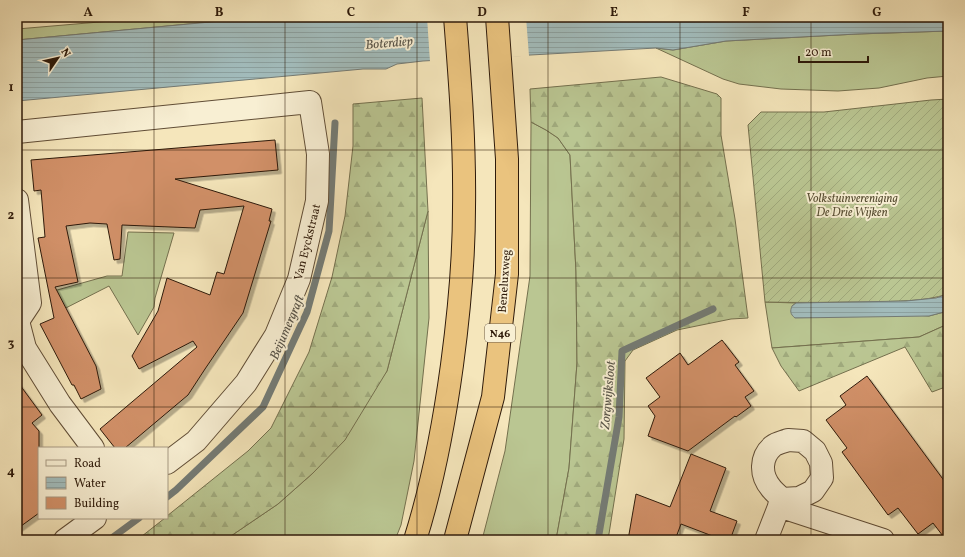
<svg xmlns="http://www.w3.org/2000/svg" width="965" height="557" viewBox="0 0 965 557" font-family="Vollkorn,serif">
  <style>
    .grass { fill: #bac692; stroke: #74704e }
    .forest { fill: url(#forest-firs); stroke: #74704e }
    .garden { fill: url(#garden-furrows); stroke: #74704e }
    .water { fill: url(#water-rules); stroke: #747b75 }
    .pier { fill: #f5e6bb }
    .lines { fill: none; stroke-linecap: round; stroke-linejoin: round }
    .stream { stroke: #747b75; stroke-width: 7 }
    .building { fill: #d19068; stroke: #2e1a0a; filter: url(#shadow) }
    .minor-casing { stroke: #604d36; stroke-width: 24 }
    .trunk-casing { stroke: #2e1a0a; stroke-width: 24 }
    .minor { stroke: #f8efd3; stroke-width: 22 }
    .trunk { stroke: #eac37e; stroke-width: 22 }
    .grid { fill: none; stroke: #2e1a0a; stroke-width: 1; stroke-opacity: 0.55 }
    .labels { text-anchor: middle; stroke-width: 4; stroke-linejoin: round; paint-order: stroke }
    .shield { fill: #f8efd3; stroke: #6b5a46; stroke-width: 1 }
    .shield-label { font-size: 11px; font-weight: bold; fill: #2e1a0a }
    .park-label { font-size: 12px; font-style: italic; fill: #584e33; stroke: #f8efd3 }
    .street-label { font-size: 12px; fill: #2e1a0a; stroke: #f8efd3 }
    .water-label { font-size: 13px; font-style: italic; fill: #575348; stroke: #f8efd3 }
    .neatline { fill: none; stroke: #2e1a0a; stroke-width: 1.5 }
    .grid-label { font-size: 13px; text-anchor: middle; font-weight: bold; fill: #2e1a0a }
  </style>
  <defs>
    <pattern id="forest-firs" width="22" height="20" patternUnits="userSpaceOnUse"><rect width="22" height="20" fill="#bac692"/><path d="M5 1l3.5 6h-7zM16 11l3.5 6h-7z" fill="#a0aa7d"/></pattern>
    <pattern id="garden-furrows" width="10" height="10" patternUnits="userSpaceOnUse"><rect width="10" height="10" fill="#bac692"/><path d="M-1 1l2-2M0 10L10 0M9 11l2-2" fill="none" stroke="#a0aa7d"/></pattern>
    <pattern id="water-rules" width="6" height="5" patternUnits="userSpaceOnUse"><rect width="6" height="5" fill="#a2bcbc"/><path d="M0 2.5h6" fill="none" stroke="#8ca1a0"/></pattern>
    <filter id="shadow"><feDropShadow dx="3.5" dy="3.5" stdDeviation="0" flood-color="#0004"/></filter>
  </defs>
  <rect width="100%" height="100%" fill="#f5e6bb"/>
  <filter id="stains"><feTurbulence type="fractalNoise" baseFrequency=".005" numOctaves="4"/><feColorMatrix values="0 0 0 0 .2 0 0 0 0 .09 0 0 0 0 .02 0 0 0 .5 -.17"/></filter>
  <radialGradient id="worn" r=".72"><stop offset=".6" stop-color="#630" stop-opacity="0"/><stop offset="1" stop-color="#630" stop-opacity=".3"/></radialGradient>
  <path class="grass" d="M158,17H264L17,40V29Z
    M948,31V76L927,78L879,88L838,91L781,89L739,84L723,79L656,48L673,50L726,41L857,34Z
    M531,122L546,130L558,138L570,155L576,272L577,363L569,468L556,540H482L505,451L530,276Z
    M428,211L429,318L414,461L401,525L395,540H225L278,504L313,473L387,371Z
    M128,232L174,233L155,298L154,307L138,335L109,286L54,314L50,292L107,276H122Z
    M765,302L796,303L792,306L929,316L948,311V324L919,337L772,348Z"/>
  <path class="forest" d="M661,77L717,94L721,98V135L735,219L748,318L731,319L677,330L633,350L625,361L624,439L608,540H556L569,468L577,363L576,272L570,155L558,138L546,130L531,122L530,89Z
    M422,98L428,211L387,371L345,440L313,473L278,504L225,540H137L165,518H167V516L248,451L271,428L309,352L332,277L345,216L353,146V104Z
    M948,324V386L932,392L905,347L799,391L781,366L772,348L919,337Z"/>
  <path class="garden" d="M948,99V294C923,302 895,301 869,302C834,302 800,303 765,302L748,125L761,112H824L931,100Z"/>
  <path class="water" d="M264,17H948V31L857,34L726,41L673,50L656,48L423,61L397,64L386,69H363L17,101V40Z
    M948,294V311L929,316L795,318C790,314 790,311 792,306L796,303L906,301L936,298Z"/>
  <path class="pier" d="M427,17H526L529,56L430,62Z"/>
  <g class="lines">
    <path class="stream" d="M167,497L176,490L263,407L307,312L329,231L335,123
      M109,540L139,518
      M598,540L619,417L622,351L713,309"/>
  </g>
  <path class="building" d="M275,140L278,170L175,179L272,209L269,221H271L243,313L205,369L188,395L125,448H115L100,429L197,347L193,341L139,369L132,356L158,311L167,278L210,295L217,272L224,274L244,206L200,210L195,228L122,225L120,259L114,260L107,224L90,223L66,226L78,282L55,287L96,366L101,389L81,399L74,385H72L40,324L54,318L38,238L45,237L41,190L34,191L31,160Z
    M722,340L739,362L735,365L754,391L745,397L751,406L736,417L735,416L688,451L648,436L655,416L648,406L660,397L646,378L680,353L688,365Z
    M867,376L948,486V540H946L933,523L918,534L898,508L888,515L842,452L847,448L826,420L846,405L840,396Z
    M17,381L42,415L32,423L39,431V513L17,529Z
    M691,454L726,468L710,511L737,521L730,540H723L681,524L675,540H628L636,494L670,507Z"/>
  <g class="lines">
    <defs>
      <path id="minor" d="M17,132L310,102L318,154L317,201L299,279L276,335L246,383L196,441L167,463
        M17,200L30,303L18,321L25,348L60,404L93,448
        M788,440L803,441L815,451L821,463L822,478L813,491L799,498L782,499C778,495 774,492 771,488C760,475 760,457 773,446C777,443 783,442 788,440Z
        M779,506L883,540
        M65,540L95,518
        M766,540L782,499"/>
      <path id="trunk" d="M415,540C433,483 444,424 452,365C459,313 464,260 464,208C465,144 460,80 455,17
        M455,540L493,397L507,274V159L497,17"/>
    </defs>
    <use href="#minor" class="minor-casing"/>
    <use href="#trunk" class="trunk-casing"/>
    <use href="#minor" class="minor"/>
    <use href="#trunk" class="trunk"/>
  </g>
  <path class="grid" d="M154,17V448M285,17V540M417,17V540M548,17V540M680,17V540M811,17V540M17,150H948M17,278H948M17,407H948M154,518V540"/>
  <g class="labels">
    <rect class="shield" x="485" y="324" width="30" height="18" rx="3"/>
    <g class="shield-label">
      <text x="500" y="337">N46</text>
    </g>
    <g class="park-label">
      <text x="852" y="202">Volkstuinvereniging<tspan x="852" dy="14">De Drie Wijken</tspan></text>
    </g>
    <g class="street-label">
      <text transform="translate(307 242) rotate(-76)" y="4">Van Eyckstraat</text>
      <text transform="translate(504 281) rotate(-86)" y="4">Beneluxweg</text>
    </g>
    <g class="water-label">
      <text transform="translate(389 42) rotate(-5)" y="5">Boterdiep</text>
      <text transform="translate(286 327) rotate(-67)" y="5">Beijumergraft</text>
      <text transform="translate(607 395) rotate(-85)" y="5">Zorgwijksloot</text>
    </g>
  </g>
  <rect width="965" height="557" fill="none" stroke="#f5e6bb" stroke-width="44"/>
  <rect x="38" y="447" width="130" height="72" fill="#f8efd3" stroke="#a79a83"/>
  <rect x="46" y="460" width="20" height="6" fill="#f8efd3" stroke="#a79a83"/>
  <text x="74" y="467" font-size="12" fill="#2e1a0a">Road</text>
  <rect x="46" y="477" width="20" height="12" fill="url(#water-rules)" stroke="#a79a83"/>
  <text x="74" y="487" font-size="12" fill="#2e1a0a">Water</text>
  <rect x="46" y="497" width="20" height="12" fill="#d19068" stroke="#a79a83"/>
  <text x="74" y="507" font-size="12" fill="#2e1a0a">Building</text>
  <g transform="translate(58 58) rotate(56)" stroke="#f8efd3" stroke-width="3" paint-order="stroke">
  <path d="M0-3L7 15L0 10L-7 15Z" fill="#2e1a0a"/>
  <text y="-6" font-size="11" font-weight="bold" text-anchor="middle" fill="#2e1a0a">N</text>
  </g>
  <path d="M799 56v6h69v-6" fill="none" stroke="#2e1a0a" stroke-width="2"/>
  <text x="805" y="56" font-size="12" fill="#2e1a0a" stroke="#f8efd3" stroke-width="3" paint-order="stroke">20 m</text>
  <rect x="22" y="22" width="921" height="513" class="neatline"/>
  <g class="grid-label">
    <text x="88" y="16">A</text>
    <text x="219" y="16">B</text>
    <text x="351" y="16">C</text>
    <text x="482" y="16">D</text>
    <text x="614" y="16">E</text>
    <text x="746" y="16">F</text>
    <text x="877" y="16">G</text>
    <text x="11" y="91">1</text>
    <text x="11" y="219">2</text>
    <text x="11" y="347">3</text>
    <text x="11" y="475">4</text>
  </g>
  <rect width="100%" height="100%" filter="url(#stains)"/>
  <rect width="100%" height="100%" fill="url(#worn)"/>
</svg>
